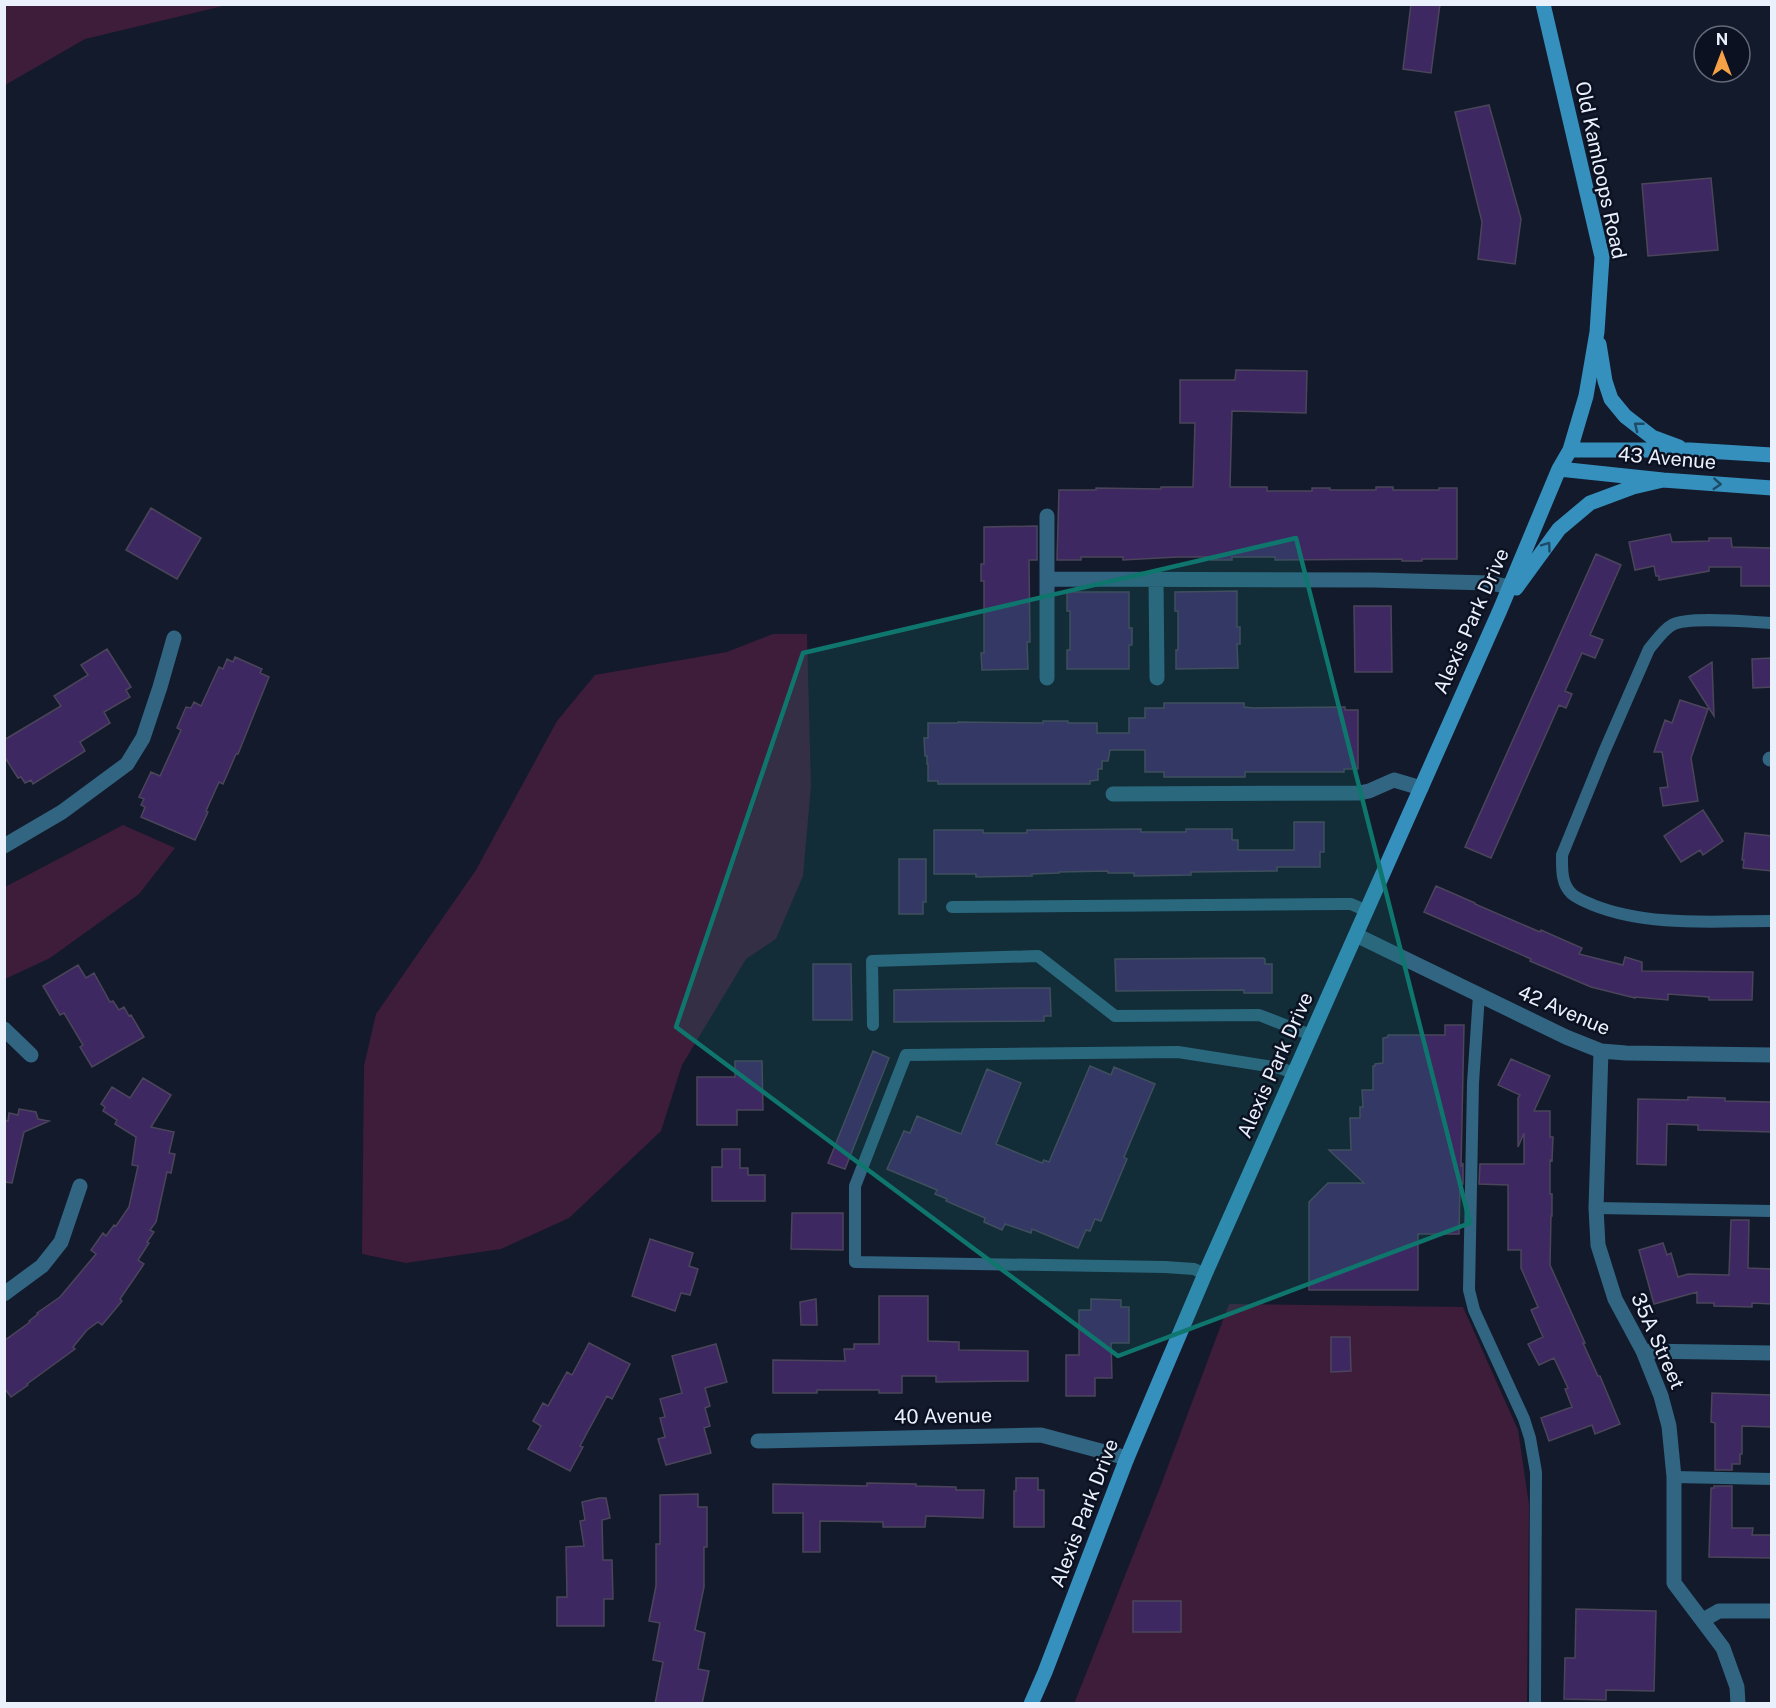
<svg xmlns="http://www.w3.org/2000/svg" width="1776" height="1708" viewBox="0 0 1776 1708" font-family="'Public Sans',sans-serif">
  <style>
    .green { fill: #3e1d3b }
    .building { fill: #3e2862; stroke: #4b455a; stroke-width: 1.5 }
    .lines { fill: none; stroke-linecap: round; stroke-linejoin: round }
    .lane { stroke: #316581; stroke-width: 12 }
    .street { stroke: #316581; stroke-width: 15 }
    .secondary { stroke: #3690bd; stroke-width: 15 }
    .oneway { stroke: #1e4a67 }
    .marked { fill: #0f766e; fill-opacity: 0.2; stroke: #0f766e; stroke-width: 4.5; stroke-linejoin: round }
    .labels { text-anchor: middle; stroke-width: 5; stroke-linejoin: round; paint-order: stroke }
    .street-label { font-size: 20px; fill: #eaf0fc; stroke: #0b1121 }
  </style>
  <rect width="100%" height="100%" fill="#131a2b"/>
  <path class="green" d="M5,4H227V5L85,39L5,85Z
    M773,634H807L811,786L803,876L776,939L746,959L682,1065L661,1131L569,1218L501,1249L406,1263L362,1254L364,1066L376,1014L476,870L557,721L595,675L727,652Z
    M123,825L175,848L139,894L50,958L5,979V887Z
    M1229,1304L1463,1307L1518,1430L1529,1505L1527,1703L1074,1704L1161,1485Z"/>
  <path class="building" d="M1411,4H1440L1431,73L1403,69Z
    M1489,105L1521,219L1515,264L1478,259L1482,222L1455,112Z
    M1711,178L1718,250L1648,256L1642,184Z
    M1236,370L1307,371L1306,413L1232,411L1230,487H1267V491H1312V488H1330V490H1376V487H1393V490H1439V488H1457V559H1422V561H1402V559L1275,560V557H1232V560H1211V557H1178L1123,560V557H1081V560H1057L1059,490H1096V488L1161,489V487H1193L1195,423H1180V380H1235Z
    M151,508L201,538L177,579L126,550Z
    M1037,526V560H1029L1030,642H1027L1028,669L982,670L981,653H984V581H981V564H984V527Z
    M1670,534L1672,542L1709,541V538H1731L1732,547L1772,548V586H1741V567H1709V571L1659,580V576H1656L1654,566L1635,570L1629,542Z
    M1596,554L1621,565L1590,635L1603,640L1595,658L1582,653L1565,691L1572,694L1566,708L1559,705L1491,858L1465,847Z
    M1237,591V627H1240V644H1237L1238,668L1176,669V650H1178V611H1175V592Z
    M1067,592H1129V628H1132V645H1129V669H1067V650H1070V611H1067Z
    M1354,606H1391L1392,672H1355Z
    M107,649L131,687L126,690L130,697L104,712L110,723L80,742L85,751L33,784L31,780L25,783L21,777L18,778L4,756V740L61,706L54,696L88,675L81,665Z
    M235,657L262,669L260,673L269,677L238,754H236L223,784L219,782L206,811L208,812L195,840L141,817L145,807L141,805L144,799L139,797L151,772L160,776L181,730L177,728L186,707L191,708L194,702L201,706L219,667L223,669L227,659L233,662Z
    M1772,658V687L1753,688L1752,659Z
    M1712,662L1714,716L1689,677Z
    M1680,700L1708,709L1691,758L1698,801L1663,806L1660,788L1668,787L1662,752H1654L1665,720L1672,723Z
    M1164,703H1244V707L1253,708L1345,707V710H1358V769H1344V772H1245V777H1164V772H1145V750H1110L1108,761H1102V769H1098V780L1090,781V784H938V781H928V764H927V756H925L924,738H928V723H958V722L1043,723V721H1068V723H1097V733H1129V718H1145V708H1164Z
    M1703,810L1723,841L1703,855L1700,850L1681,862L1664,836Z
    M1294,822H1324V852H1320V867H1277V871L1191,872V875L1134,876V873H1108V871L1059,872V873L1032,874V876L976,877V874H934V830H983V833H1027V830L1141,829V832H1186V829H1232V840H1238V850H1294Z
    M1745,833L1772,836V871L1743,868L1744,860H1742Z
    M899,859H926V902H923V914H899Z
    M1436,886L1475,903V904L1540,932L1541,930L1582,948L1579,954L1623,965L1625,957L1642,962V971L1753,972L1752,1000H1709V997L1668,994V1000L1635,997V998L1591,987L1530,961L1531,959L1424,912Z
    M1263,958L1265,959V964H1272V993H1244V990L1116,991L1115,959Z
    M813,964H851L852,1020H813Z
    M78,965L86,978L94,973L110,1002L113,1001L119,1010L124,1007L129,1016L131,1015L144,1037L92,1067L80,1047L83,1045L64,1013L60,1015L43,986Z
    M1022,988H1050L1051,1016H1044V1021L894,1022V990Z
    M1445,1025H1464L1461,1167L1463,1163V1184H1460L1459,1234H1418V1290H1309V1202L1328,1183H1364L1329,1150H1351L1350,1118H1360V1107H1363L1362,1090H1373V1066H1375V1064L1383,1063V1038L1388,1037V1035H1445Z
    M873,1051L889,1058L845,1169L828,1163Z
    M1511,1059L1550,1076L1534,1111H1550V1137H1553L1552,1161L1550,1160V1194H1552V1216H1551L1550,1265L1585,1343H1583L1598,1376H1600L1620,1424L1595,1434L1592,1425L1549,1441L1541,1418L1572,1407L1565,1389L1568,1388L1554,1358L1539,1365L1528,1344L1543,1337L1531,1310L1538,1307L1521,1268V1250H1508V1185L1479,1184L1480,1164H1524V1133L1518,1147V1098L1520,1095L1498,1085Z
    M735,1061H762L763,1110H737V1125H697V1077H735Z
    M1090,1066L1111,1075L1114,1067L1155,1084L1124,1157L1127,1159L1101,1221L1095,1219L1090,1231L1086,1230L1078,1248L1032,1229L1031,1233L1005,1224L1002,1230L984,1222L985,1218L946,1201L947,1199L935,1194L937,1190L887,1169L904,1131L910,1133L917,1116L961,1134L987,1069L1021,1083L996,1144L1042,1163L1044,1160L1049,1162Z
    M143,1078L171,1095L151,1127L174,1132L169,1153L175,1154L171,1173L167,1172L156,1222L150,1230L154,1232L147,1242L149,1243L138,1260L144,1264L120,1299L122,1301L102,1325L98,1322L87,1330L73,1347L75,1349L27,1384L28,1385L11,1397L4,1388V1341L30,1322L29,1321L38,1314L37,1313L60,1297L96,1254L91,1250L103,1233L106,1236L114,1225L116,1226L129,1207L138,1166L132,1165L136,1137L115,1124L117,1120L103,1111L105,1107L101,1104L112,1087L130,1098Z
    M1688,1097L1725,1098V1101L1772,1102V1132L1698,1130V1125L1667,1124L1666,1165L1637,1164L1638,1099L1688,1100Z
    M19,1109L36,1112L38,1119L49,1121L24,1132L12,1183L4,1182V1120L8,1121L9,1113L18,1115Z
    M722,1149H740V1168H748V1175H765V1201H712V1167H722Z
    M792,1213H843V1250L791,1249Z
    M1731,1220H1749L1748,1268L1772,1269V1304L1752,1303V1307L1714,1306V1303H1697V1292L1654,1304L1639,1250L1663,1243L1667,1255L1671,1253L1678,1277L1688,1274L1729,1275Z
    M650,1239L693,1253L689,1266L698,1269L690,1295L681,1293L675,1311L632,1296Z
    M879,1296H928V1341L959,1342V1350L1028,1351V1381L936,1382V1376H902V1393H879V1390H817V1393H773V1360L845,1361L844,1349H854V1344H879Z
    M816,1299L817,1325H801L800,1302Z
    M1091,1299L1121,1300V1307H1129V1343H1111L1112,1378H1095V1396H1066V1355H1079V1310H1091Z
    M1331,1337H1350L1351,1371L1331,1372Z
    M589,1343L630,1364L612,1399L607,1396L580,1446L583,1447L570,1471L528,1449L541,1426L533,1421L543,1403L548,1406L567,1372L572,1375Z
    M716,1344L727,1382L705,1388L710,1406L705,1408L710,1426L704,1428L711,1453L666,1465L658,1439L665,1437L660,1418L665,1417L660,1399L682,1393L672,1356Z
    M1712,1393L1772,1395V1427L1742,1426V1454H1740V1464H1732V1470H1715V1423L1711,1422Z
    M1016,1478H1038V1490H1044V1527H1014V1491H1016Z
    M867,1483L916,1484V1486L956,1487V1490H984L983,1518L926,1516L925,1527H883V1522L820,1521V1552H803V1513H773V1484L867,1486Z
    M1714,1486H1732V1528H1753L1752,1535H1772V1558L1709,1557L1711,1488H1714Z
    M698,1494V1507H707V1547H704V1587L695,1630L705,1633L698,1669L709,1671L702,1704H655L663,1662L653,1660L660,1623L649,1621L656,1586V1544H660V1495Z
    M599,1498H606L610,1518L602,1520L603,1560H612L613,1599H604V1626H557V1597H567L566,1547L584,1546L580,1521L585,1520L582,1502Z
    M1133,1601H1181V1632H1133Z
    M1576,1609L1656,1611L1654,1691L1606,1690V1700L1564,1699L1565,1658H1575Z"/>
  <g class="lines">
    <path class="lane" d="M1772,623C1751,622 1687,616 1672,625C1663,630 1656,641 1649,649L1604,752L1562,855C1562,869 1561,884 1572,894C1578,899 1586,902 1593,905C1648,927 1713,921 1772,921
      M952,907L1342,904H1351L1367,911
      M1479,995L1473,1083L1469,1290L1474,1310L1524,1419L1530,1438L1536,1472L1535,1704
      M873,1025L872,961L1038,956L1115,1016L1259,1015L1311,1035
      M1596,1208L1772,1211
      M1205,1274L1194,1269L1165,1267L855,1262V1186L906,1055L1178,1052L1280,1068L1294,1073
      M1674,1477L1772,1479"/>
    <path class="street" d="M1047,516V579L1373,580L1490,583L1510,587
      M1047,579V678
      M1156,579L1157,678
      M1770,759H1772
      M1113,794L1359,793L1369,791L1394,780L1421,788
      M4,846L62,812L127,764L143,738L160,687L174,638
      M1356,935L1566,1037L1601,1051L1626,1053L1772,1055
      M4,1029L31,1055
      M1601,1051L1596,1208L1598,1245L1615,1299L1643,1351L1661,1396L1669,1426L1674,1477V1583L1723,1648L1737,1687L1738,1704
      M4,1294L42,1266L61,1242L80,1186
      M1643,1351L1772,1353
      M758,1441L1041,1435L1127,1458
      M1703,1620L1719,1611H1772"/>
    <path class="secondary" d="M1599,344L1605,381L1611,399L1625,416L1652,437L1679,447
      M1570,450H1690L1772,455
      M1559,469L1663,480L1772,488
      M1516,588L1559,529L1590,503L1633,487L1663,480
      M1031,1704L1045,1672L1127,1458L1205,1274L1500,610L1559,469L1570,450L1586,396L1597,332L1602,257L1543,4"/>
  </g>
  <defs><path id="oneway-chevron" d="M-2-3.5L2.5 0L-2 3.5" fill="none" stroke-width="1.6" stroke-linecap="round" stroke-linejoin="round" transform="scale(1.5)"/></defs>
  <g class="oneway">
    <use href="#oneway-chevron" transform="translate(1638 426) rotate(-142)"/>
    <use href="#oneway-chevron" transform="translate(1717 484) rotate(4)"/>
    <use href="#oneway-chevron" transform="translate(1547 546) rotate(-54)"/>
  </g>
  <path class="marked" d="M1296,538L1470,1223L1118,1356L676,1027L803,653Z"/>
  <g class="labels">
    <g class="street-label">
      <text transform="translate(1601 170) rotate(78)" y="7">Old Kamloops Road</text>
      <text transform="translate(1667 458) rotate(5)" y="7">43 Avenue</text>
      <text transform="translate(1471 621) rotate(-66)" y="7">Alexis Park Drive</text>
      <text transform="translate(1564 1010) rotate(23)" y="7">42 Avenue</text>
      <text transform="translate(1275 1065) rotate(-66)" y="7">Alexis Park Drive</text>
      <text transform="translate(1658 1341) rotate(66)" y="7">35A Street</text>
      <text transform="translate(943 1416) rotate(-1)" y="7">40 Avenue</text>
      <text transform="translate(1084 1513) rotate(-69)" y="7">Alexis Park Drive</text>
    </g>
  </g>
  <rect width="1776" height="1708" fill="none" stroke="#eaf0fc" stroke-width="12"/>
  <g transform="translate(1722 54)"><circle r="28" fill="#0b1121" stroke="#646a79" stroke-width="1.5"/>
  <path d="M0-4.5L10 22L0 15L-10 22Z" fill="#f5a246"/>
  <text y="-9" font-size="16" font-weight="bold" text-anchor="middle" fill="#eaf0fc">N</text>
  </g>
</svg>
